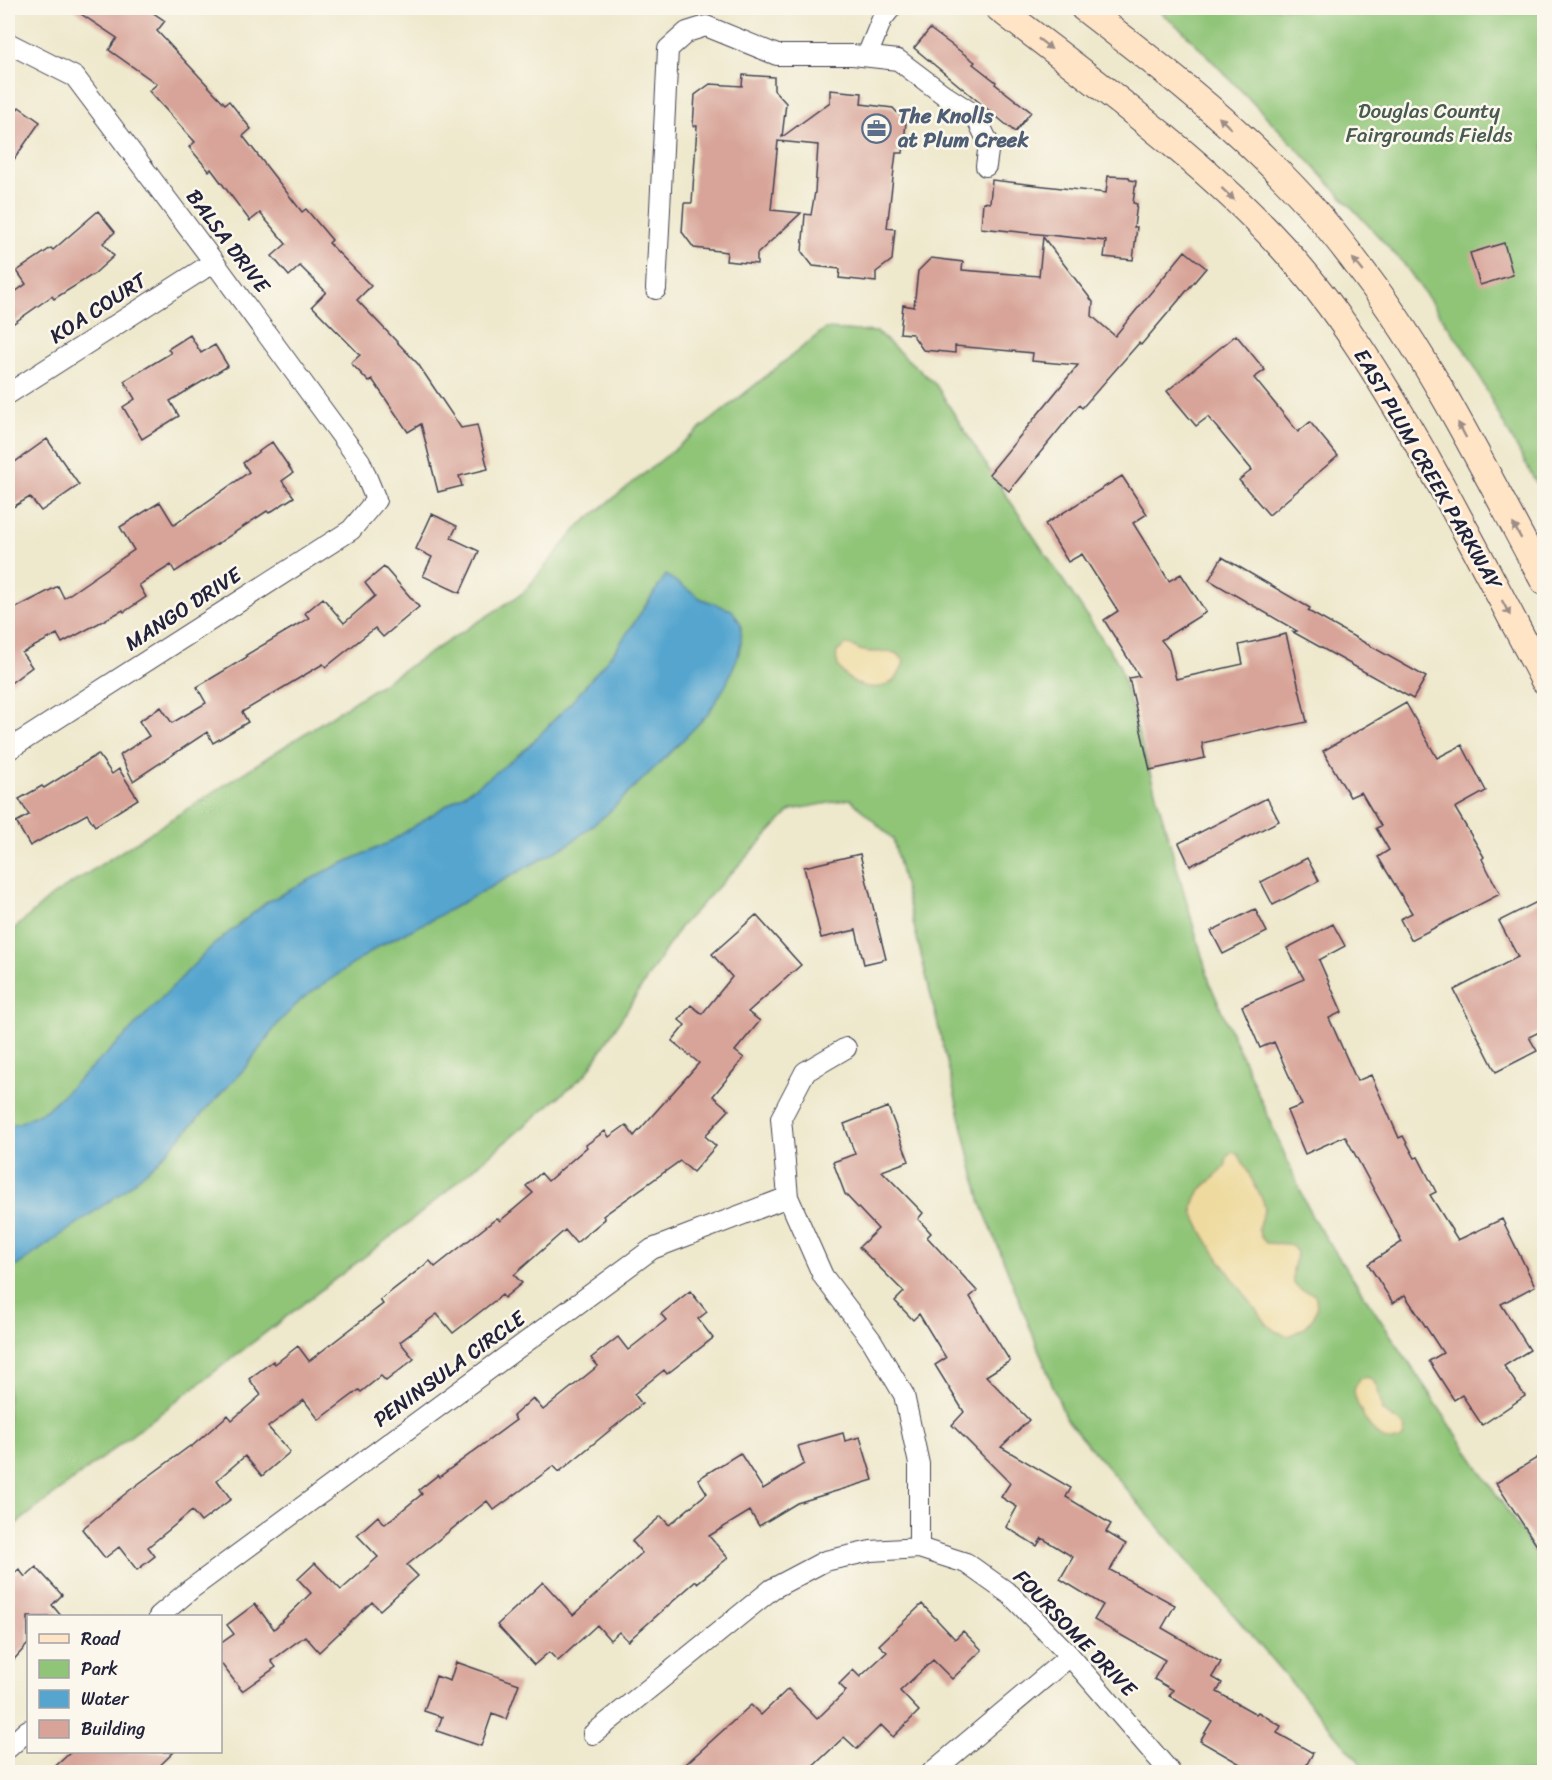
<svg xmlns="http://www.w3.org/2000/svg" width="1552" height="1780" viewBox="0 0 1552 1780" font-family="Sriracha,sans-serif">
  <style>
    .green { fill: #90c578; stroke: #59745a; stroke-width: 1.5 }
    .sand { fill: #eeda9e; stroke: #887e6c; stroke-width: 1.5 }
    .water { fill: #55a5cf; stroke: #3c6485; stroke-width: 1.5 }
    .building { fill: #d8a499 }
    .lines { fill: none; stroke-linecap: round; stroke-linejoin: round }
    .street-casing { stroke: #414051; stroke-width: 22 }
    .secondary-casing { stroke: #414051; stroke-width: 29 }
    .street { stroke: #fff; stroke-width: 20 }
    .secondary { stroke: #ffe4c6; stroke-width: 27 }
    .oneway { fill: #9c8d87 }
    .labels { text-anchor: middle; stroke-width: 5; stroke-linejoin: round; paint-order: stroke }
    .park-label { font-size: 21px; fill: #485b50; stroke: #fbf7ec }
    .service-label { font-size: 21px; font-weight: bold; fill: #4e5e75; stroke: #fbf7ec; text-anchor: start }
    .street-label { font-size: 21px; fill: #22223b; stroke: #fbf7ec }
  </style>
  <rect width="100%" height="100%" fill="#fbf7ec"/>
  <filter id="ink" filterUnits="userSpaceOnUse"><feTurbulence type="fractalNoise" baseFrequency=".0167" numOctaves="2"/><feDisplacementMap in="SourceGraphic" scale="12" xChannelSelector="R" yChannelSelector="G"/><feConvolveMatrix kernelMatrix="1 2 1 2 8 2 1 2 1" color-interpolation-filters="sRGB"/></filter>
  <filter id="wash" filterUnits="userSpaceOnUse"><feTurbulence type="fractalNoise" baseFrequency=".008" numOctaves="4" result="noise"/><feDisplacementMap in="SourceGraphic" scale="24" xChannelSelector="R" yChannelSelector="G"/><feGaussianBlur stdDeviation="1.35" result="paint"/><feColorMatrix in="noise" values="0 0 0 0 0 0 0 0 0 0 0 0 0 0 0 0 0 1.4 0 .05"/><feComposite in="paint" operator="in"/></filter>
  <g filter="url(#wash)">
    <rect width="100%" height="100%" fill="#eee8cc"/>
    <path class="green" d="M1155,8H1544V497L1501,419L1469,356L1404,264L1292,143L1182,30Z
      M825,329L877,332L936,385L988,468L1119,664L1210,984L1312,1217L1544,1566V1772H1368L1066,1419L981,1203L893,839L850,799L791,810L680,927L586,1074L415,1218L8,1530V934L52,896L523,593L580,525Z"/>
    <path class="sand" d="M846,645C853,645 858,650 864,651C878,655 894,645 904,661C894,709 830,683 837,652Z
      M1233,1152L1239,1155L1263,1201L1265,1208L1258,1229L1261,1237L1266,1243C1279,1245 1290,1239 1297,1253C1295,1265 1286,1283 1301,1290C1306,1292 1310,1292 1315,1295C1322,1316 1306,1329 1289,1336L1275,1331L1267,1324C1253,1305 1191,1227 1193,1207C1196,1188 1213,1181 1224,1168C1227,1164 1226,1159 1228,1155Z
      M1366,1377C1380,1381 1380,1398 1382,1411L1402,1424L1405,1429L1403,1438C1380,1454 1356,1409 1354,1390L1359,1379Z"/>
    <path class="water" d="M666,575L702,599L732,610L741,624V643L738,656L726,685L708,714L677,746L607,814L569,844L431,920L381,945L302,999L279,1022L247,1066L158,1161L121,1193L8,1272V1125L19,1123L46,1110L122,1039L212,946L267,902L332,868L388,843L486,780L527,748L575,698L617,648Z"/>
    <g id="blocks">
      <path class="building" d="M72,8H146L165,21L157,31L225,104L229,101L251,129L243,136L302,212L306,209L332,240L329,243L371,286L357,300L418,364L461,428L477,425L488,469L459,476L462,486L438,492L421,424L408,432L372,379L369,382L351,363L360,355L312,306L326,292L300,266L289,276L272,256L286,244L260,213L250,221L211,169L209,171L189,147L195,142L149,91L157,84L109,50L117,38Z
        M930,29L975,62L973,64L996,82L995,84L1031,112L1015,132L914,48Z
        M743,75L774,77V90L786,103L782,137L830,102V90L862,93L861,104L893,108L906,122L903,153H896L887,228L895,229L892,260L876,272V282L839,278L840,269L813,266L802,252L805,214L811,215L815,192L818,145L778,141L771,210L801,213L757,254V264L726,261L727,252L694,248L682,232L684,203H692L697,126H693L695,95L710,84L742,86Z
        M19,107L40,122L8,168V122Z
        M1108,176L1129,177L1130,180L1136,181L1133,203L1137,204L1134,227H1137L1133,260L1104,257L1106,241L981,228L983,202L990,203L992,180L1106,193Z
        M98,211L115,232L103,243L114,256L94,274L54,299L52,296L8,327V297L26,284L17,271L51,248L53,250Z
        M1043,237L1093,302L1092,316L1115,336L1185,251L1206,268L1141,345L1139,343L1082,408L1079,405L1009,491L989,474L1078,365L1032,361L1033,353L955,346V353L923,350L912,334L900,333L903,305L914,307L918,271L931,258L963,262L962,270L1039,276Z
        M1504,243L1513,275L1480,285L1470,253Z
        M190,335L201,353L215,345L228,366L170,401L179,416L142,439L123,407L135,399L124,381L171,353L168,349Z
        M1236,335L1265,370L1254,378L1298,432L1310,422L1338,456L1269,515L1239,480L1252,470L1208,417L1196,426L1167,391Z
        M47,439L79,485L41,511L30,497L8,510V467Z
        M272,442L293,473L282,481L294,497L269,513L267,511L175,572L171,565L139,585L146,597L124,612L123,610L62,643L57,634L22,653L32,667L8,685V612L58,586L64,598L134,550L120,527L160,502L174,525L249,472L243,463Z
        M1122,476L1147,514L1133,523L1169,581L1181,574L1206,612L1161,640L1169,650L1176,679L1243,664L1239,645L1286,634L1307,722L1265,731L1264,729L1202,743L1205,758L1150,770L1129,678L1139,676L1104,620L1118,611L1082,554L1068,562L1045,524Z
        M432,514L457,526L451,538L479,551L460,593L423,576L432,557L416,549Z
        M1222,557L1310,608L1308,611L1426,677L1413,699L1293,632L1297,631L1209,580Z
        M384,567L419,607L383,637L375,628L326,667L323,664L242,712L248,722L213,743L207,732L133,781L120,755L149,736L139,721L161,707L172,723L206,703L197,687L247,657L246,655L309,618L305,613L323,598L344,623L375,596L365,583Z
        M1406,703L1437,758L1462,745L1486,791L1455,808L1484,857L1482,859L1500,894L1411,940L1400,919L1412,913L1378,857L1389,850L1376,828L1381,826L1361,792L1350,797L1323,751Z
        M98,754L112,774L119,769L138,799L95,826L87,814L30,846L16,822L29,815L19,799L42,786L44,788Z
        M1267,798L1279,821L1190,866L1179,843Z
        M860,854L886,959L864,964L856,930L821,938L804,867Z
        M1307,858L1319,881L1273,905L1261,882Z
        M1545,898V1029L1529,1037L1537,1051L1496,1072L1454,990L1518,957L1499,921Z
        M1255,909L1267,932L1223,954L1211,931Z
        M756,915L801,965L748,1012L760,1021L735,1051L744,1058L713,1096L729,1110L705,1136L716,1146L693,1172L680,1161L603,1216L605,1219L576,1243L565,1230L514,1275L522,1283L504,1298L502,1295L453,1333L437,1314L400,1342L414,1359L386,1381L381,1376L361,1392L359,1390L319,1420L304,1400L268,1427L290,1452L262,1476L245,1456L217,1480L231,1499L201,1522L192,1511L148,1547L155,1556L137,1570L119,1547L105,1558L82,1529L130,1490L190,1446L191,1447L228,1415L232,1420L261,1395L249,1379L273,1361L275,1364L298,1346L309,1361L383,1304L380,1300L430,1261L435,1267L497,1218L500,1221L533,1193L526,1186L541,1173L548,1181L587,1147L586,1145L605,1131L609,1137L626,1125L634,1136L699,1063L672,1041L685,1025L679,1020L691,1005L702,1014L732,977L712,954Z
        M1333,924L1345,946L1319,960L1342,1012L1329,1018L1357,1081L1371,1075L1399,1138L1403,1136L1415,1158L1418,1157L1436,1192L1430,1195L1458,1240L1502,1219L1535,1286L1501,1304L1530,1350L1504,1366L1525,1396L1482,1425L1462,1395L1454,1400L1429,1361L1443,1353L1405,1295L1393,1303L1368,1264L1402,1242L1345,1136L1305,1154L1287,1111L1302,1105L1274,1042L1260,1048L1242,1006L1304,979L1287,948Z
        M888,1107L909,1161L882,1171L923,1213L918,1219L931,1233L927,1237L977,1291L970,1297L1010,1361L986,1376L1029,1420L1001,1447L1071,1488L1066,1497L1111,1524L1106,1532L1126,1544L1110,1570L1175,1605L1162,1628L1221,1662L1212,1677L1222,1683L1217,1692L1256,1714L1258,1712L1281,1726L1277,1733L1313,1753L1302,1773L1254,1772L1200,1741L1212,1721L1169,1696L1173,1690L1154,1679L1165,1660L1094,1620L1103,1605L1060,1579L1073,1557L1042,1538L1037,1546L1006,1527L1017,1507L1001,1497L1010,1483L952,1425L964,1412L935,1365L946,1358L919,1314L913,1320L895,1301L904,1292L859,1247L878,1229L845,1194L833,1162L855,1154L844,1124Z
        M690,1291L707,1312L698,1319L713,1338L667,1374L664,1370L634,1394L642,1404L559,1472L554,1466L494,1510L487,1501L407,1565L418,1576L380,1610L372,1602L319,1652L305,1636L271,1661L276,1667L242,1691L220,1662V1644L234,1634L227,1625L255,1604L274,1629L311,1593L298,1579L315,1563L341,1590L378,1557L357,1535L378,1516L385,1524L422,1494L419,1490L438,1475L439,1477L516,1420L513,1416L533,1398L543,1410L598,1366L591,1358L618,1337L628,1350L666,1320L661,1314Z
        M843,1433L845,1441L860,1437L873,1480L797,1503L759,1526L750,1511L709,1536L728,1558L697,1583L696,1581L628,1641L619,1632L610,1640L597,1625L558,1661L549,1652L534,1665L497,1625L543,1582L573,1615L642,1553L632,1541L661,1516L669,1525L707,1493L698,1479L740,1453L763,1489L804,1464L798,1446Z
        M1545,1453V1558L1496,1483Z
        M36,1567L62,1595L52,1605L62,1617H28V1644L8,1666V1579L19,1569L25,1577Z
        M922,1604L955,1639L963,1631L982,1650L952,1679L933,1660L900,1691L919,1711L893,1737L881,1725L857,1749L844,1737L806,1773H676L751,1705L761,1715L788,1689L817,1719L846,1691L839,1684L853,1670L860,1677L887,1652L879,1645Z
        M456,1662L519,1684L506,1719L492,1714L481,1746L437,1731L442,1717L424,1711L436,1676L450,1681Z
        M71,1752H174L152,1773H48Z"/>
    </g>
  </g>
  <g filter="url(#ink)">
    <use href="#blocks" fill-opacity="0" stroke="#414051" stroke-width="1.5"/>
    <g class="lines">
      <defs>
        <path id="street" d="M8,43L75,77L214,262L360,461L376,500L351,530L8,750
          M867,56L882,19L891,8
          M656,289L668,49L687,32L706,26L777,55H853L898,60L947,97L975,115L989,144L986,166
          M8,394L214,262
          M846,1048L805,1072L781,1118L788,1197L823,1276L872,1341L904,1395L919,1464V1548
          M159,1616L191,1589L652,1249L788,1197
          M593,1734L772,1589L825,1561L871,1551L919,1548L966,1563L1011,1595L1070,1656L1170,1772
          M8,1748L28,1730
          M932,1772L1070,1656"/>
        <path id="secondary" d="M999,8C1095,83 1200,157 1282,247C1340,310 1383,383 1425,456C1466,530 1505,605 1544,680
          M1084,8C1153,61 1223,115 1284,178C1314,208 1341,242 1366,276C1437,370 1488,478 1544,581"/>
      </defs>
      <use href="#street" class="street-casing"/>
      <use href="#secondary" class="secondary-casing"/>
      <use href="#street" class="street"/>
      <use href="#secondary" class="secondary"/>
    </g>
    <defs><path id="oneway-solid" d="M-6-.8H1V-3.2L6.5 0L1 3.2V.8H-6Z" transform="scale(1.5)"/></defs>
    <g class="oneway">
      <use href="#oneway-solid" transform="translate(1045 44) rotate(38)"/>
      <use href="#oneway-solid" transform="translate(1225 123) rotate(-137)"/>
      <use href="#oneway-solid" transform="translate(1228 194) rotate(43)"/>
      <use href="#oneway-solid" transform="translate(1358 265) rotate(-129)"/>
      <use href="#oneway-solid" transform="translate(1462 430) rotate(-118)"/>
      <use href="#oneway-solid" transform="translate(1517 531) rotate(-119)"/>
      <use href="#oneway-solid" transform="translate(1506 608) rotate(62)"/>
    </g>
  </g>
  <defs>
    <symbol id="office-ring" viewBox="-11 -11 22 22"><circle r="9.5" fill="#fbf7ec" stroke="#5c6f8a" stroke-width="1.5"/><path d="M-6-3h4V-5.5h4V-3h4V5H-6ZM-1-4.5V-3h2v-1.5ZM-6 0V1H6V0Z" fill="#5c6f8a"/></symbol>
  </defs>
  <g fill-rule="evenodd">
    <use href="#office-ring" x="860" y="112" width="33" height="33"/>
  </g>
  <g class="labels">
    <g class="park-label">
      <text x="1429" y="118">Douglas County<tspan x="1429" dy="24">Fairgrounds Fields</tspan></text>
    </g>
    <g class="service-label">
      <text x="898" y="123">The Knolls<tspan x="898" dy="24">at Plum Creek</tspan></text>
    </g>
    <g class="street-label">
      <text transform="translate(228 241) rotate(53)" y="7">BALSA DRIVE</text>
      <text transform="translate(98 308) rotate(-33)" y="7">KOA COURT</text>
      <text transform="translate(1428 469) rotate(60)" y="7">EAST PLUM CREEK PARKWAY</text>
      <text transform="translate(183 609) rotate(-33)" y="7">MANGO DRIVE</text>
      <text transform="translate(449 1369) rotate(-36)" y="7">PENINSULA CIRCLE</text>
      <text transform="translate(1075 1633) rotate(46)" y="7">FOURSOME DRIVE</text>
    </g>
  </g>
  <rect width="1552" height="1780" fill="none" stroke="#fbf7ec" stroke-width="30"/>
  <rect x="27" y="1615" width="195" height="138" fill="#fbf7ec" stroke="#a4a2a5" stroke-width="1.5"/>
  <rect x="39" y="1634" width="30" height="9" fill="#ffe4c6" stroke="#a4a2a5" stroke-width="1.5"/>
  <text x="81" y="1645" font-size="18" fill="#22223b">Road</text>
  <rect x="39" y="1660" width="30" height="18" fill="#90c578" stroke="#a4a2a5" stroke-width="1.5"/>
  <text x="81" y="1675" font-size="18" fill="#22223b">Park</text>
  <rect x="39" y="1690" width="30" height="18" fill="#55a5cf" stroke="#a4a2a5" stroke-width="1.5"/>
  <text x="81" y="1705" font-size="18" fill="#22223b">Water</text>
  <rect x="39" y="1720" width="30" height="18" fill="#d8a499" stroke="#a4a2a5" stroke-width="1.5"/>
  <text x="81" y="1735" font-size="18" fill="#22223b">Building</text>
</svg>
